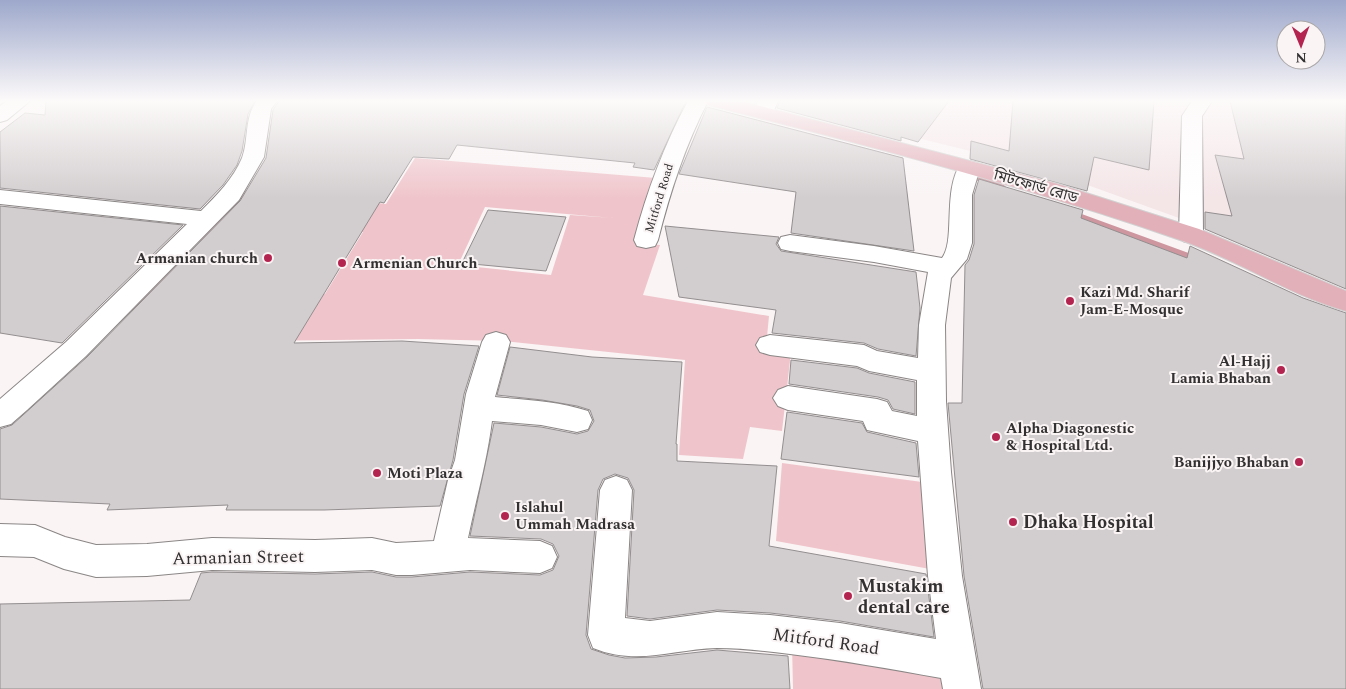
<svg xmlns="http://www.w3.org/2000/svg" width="1346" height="689" viewBox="0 0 1346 689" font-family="Spectral,'Noto Sans Bengali',serif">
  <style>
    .built { fill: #f4e5e7 }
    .green { fill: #efc5cb; fill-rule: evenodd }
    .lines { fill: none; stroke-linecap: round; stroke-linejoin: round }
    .stream { fill: #ce969f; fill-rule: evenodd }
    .building { fill: #d2cdce; stroke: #938e8f }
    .minor-casing { stroke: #8b8686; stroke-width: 2 }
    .major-casing { stroke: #d2d1d1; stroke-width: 2 }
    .minor { fill: #fff; fill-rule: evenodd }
    .major { fill: #e1b0b9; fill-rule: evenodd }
    .poi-dot { fill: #b42451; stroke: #faf4f5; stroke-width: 2 }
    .labels { text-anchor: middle; stroke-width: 4; stroke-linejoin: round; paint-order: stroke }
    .far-street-label { font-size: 12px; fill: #323030; stroke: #faf4f5 }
    .street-label { font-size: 15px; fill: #323030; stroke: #faf4f5 }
    .poi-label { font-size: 15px; font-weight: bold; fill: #323030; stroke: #faf4f5; text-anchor: start }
    .near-poi-label { font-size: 18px; font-weight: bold; fill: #323030; stroke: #faf4f5; text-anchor: start }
    .near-street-label { font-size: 18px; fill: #323030; stroke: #faf4f5 }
  </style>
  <rect width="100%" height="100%" fill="#faf4f5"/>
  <path class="built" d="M768,101H1346V278L1043,169Z"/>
  <path class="green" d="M415,158L656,178L640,243L660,245L643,295L769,316L766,347L791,352L782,431L750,427L743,459L679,455L685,360L503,341L417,339L254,341L200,314L122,310L239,190L295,192L386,204ZM485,207L613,218H614L570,215L551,275L458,265ZM238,221L363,232L325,294L190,279L188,249L198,242L214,237Z
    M782,463L922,482L930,569L776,541Z
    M792,644L951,666L954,689H793Z"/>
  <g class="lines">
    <path class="stream" d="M966,170L1004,185L1006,187L1001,190L970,178L963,179L961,173Z
      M1068,209L1205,259L1206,261L1205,263H1197L1065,214L1063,212Z"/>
  </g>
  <path class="building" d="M46,101H255L248,114L242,151L237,165L223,185L200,209L0,188V132L25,113L45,115Z
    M279,101H686L654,170L633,167L635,163L457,145L449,159L413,157L384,203L380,202L294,343L402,341L479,346L464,394L453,460L440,506L324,510H226L228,505L107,510L110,504L0,499V429L12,425L87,357L240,201L266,158L273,110Z
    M780,101H949L918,142L901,137V141L777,108Z
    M1013,101H1154L1149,170L1094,157L1087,191L970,159L971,141L1009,151Z
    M1230,101H1346V289L1205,229V212L1232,216L1215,155L1244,159Z
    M707,107L903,158L914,251L791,233L796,192L679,174Z
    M979,179L1083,210L1081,218L1187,258L1190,246L1303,298L1346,313V689H983L964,576L948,403H962L965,265L969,260L974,244V195Z
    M0,206L183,225L62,343L0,333Z
    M488,210L566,217L546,271L462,263Z
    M665,226L779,237L776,244L781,251L916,272L920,308L916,356L878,349L864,343L772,333L776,310L679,297Z
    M510,347L592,357L682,362L676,444H677V461L777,466L769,546L926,574L934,637L840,621L770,613L717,610L650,619L627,616L634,490L628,478L615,474L603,479L598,490L586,635L591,649L609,655L625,658L656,657L717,650L788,656L790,689H0V604L190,600L201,573L212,572L315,574L372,572L396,577H412L470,572L540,575L553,570L559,556L553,544L541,539L470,536L494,423L541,427L577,434L588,431L594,421L590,410L577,406L542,400L497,395Z
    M791,360L857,368L869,373L915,382V414L893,409L888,400L878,397L789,384Z
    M787,412L862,423L867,432L916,443L919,477L781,459Z"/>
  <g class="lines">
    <defs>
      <path id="minor" d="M7,101H30L7,120L0,122V106Z
        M257,101H277L271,109L264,157L239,200L86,356L27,410L11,424L0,427V399L66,342L187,224L0,204V190L201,211C217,195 233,179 242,158C249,140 244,117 257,101Z
        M688,101H708C685,146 670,192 658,240L655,246L646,248L637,246L634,240C647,191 664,145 688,101Z
        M758,101H778L771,117L764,119L757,117L754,113Z
        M1192,101H1212L1202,116L1203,235L1199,241L1191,243L1183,241L1179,235L1182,116Z
        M969,161L977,163L980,168L972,195V243L967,259L951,278L945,325L946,401L951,472L962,576L981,689H943L941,678C891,669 841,660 790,654C766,651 741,648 717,648C674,649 637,666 593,648L588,635L600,490L605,480L616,476L627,480L632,490L625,618L650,621L717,612L770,615L840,623L936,639L928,576L918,441L867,430L863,421L788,410L778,406L773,398L778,390L788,386L877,399L887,402L892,411L917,416V380L869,371L857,366L770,355L760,352L756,345L760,338L770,335L864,345L877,351L918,358L919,325L928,272L874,262L790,251L781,249L778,243L781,237L790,235L874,246L942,258C956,240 942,191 961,163Z
        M496,332L506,335L510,342L495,397C526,400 558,401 588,411L592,420L588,429L577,432L541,425L492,421C487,461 476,499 468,538L540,541L552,546L557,557L552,568L540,573L470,570L412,575H396L372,570L315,572L212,570L147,576L96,577L64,569L34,557L0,556V524L35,525L65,537L96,545L147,544L212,538L315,540L372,538L396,543L434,541L448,480L455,460L466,394L482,342L486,335Z"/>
      <path id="major" d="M705,101H741L1058,184L1199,229L1346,291V311C1289,295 1236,259 1180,240C1025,186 867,145 708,105Z"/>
    </defs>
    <use href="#minor" class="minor-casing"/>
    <use href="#major" class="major-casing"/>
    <use href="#minor" class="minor"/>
    <use href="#major" class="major"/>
  </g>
  <linearGradient id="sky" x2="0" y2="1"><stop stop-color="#9da8cb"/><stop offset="0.51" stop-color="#fdfafa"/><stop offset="1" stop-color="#fdfafa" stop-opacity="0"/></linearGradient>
  <rect width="1346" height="198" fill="url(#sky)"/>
  <g class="poi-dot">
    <circle cx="268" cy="258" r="5"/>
    <circle cx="342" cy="263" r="5"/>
    <circle cx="1070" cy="301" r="5"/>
    <circle cx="1281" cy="370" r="5"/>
    <circle cx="996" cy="437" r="5"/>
    <circle cx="1299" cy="462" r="5"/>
    <circle cx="377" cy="473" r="5"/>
    <circle cx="505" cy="516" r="5"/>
    <circle cx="1013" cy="522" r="5"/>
    <circle cx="848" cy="596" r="5"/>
  </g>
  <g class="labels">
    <g class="far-street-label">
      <text transform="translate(659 198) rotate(-73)" y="4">Mitford Road</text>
    </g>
    <g class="street-label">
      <text transform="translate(1036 186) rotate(16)" y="5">মিটফোর্ড রোড</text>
    </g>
    <g class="poi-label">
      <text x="258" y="263" text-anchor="end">Armanian church</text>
      <text x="352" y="268">Armenian Church</text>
      <text x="1080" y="297">Kazi Md. Sharif<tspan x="1080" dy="17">Jam-E-Mosque</tspan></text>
      <text x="1271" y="366" text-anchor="end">Al-Hajj<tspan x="1271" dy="17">Lamia Bhaban</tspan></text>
      <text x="1006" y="433">Alpha Diagonestic<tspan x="1006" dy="17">&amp; Hospital Ltd.</tspan></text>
      <text x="1289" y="467" text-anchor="end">Banijjyo Bhaban</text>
      <text x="387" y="478">Moti Plaza</text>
      <text x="515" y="512">Islahul<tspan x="515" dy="17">Ummah Madrasa</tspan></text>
    </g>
    <g class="near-poi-label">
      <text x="1023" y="528">Dhaka Hospital</text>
      <text x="858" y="592">Mustakim<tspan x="858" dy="21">dental care</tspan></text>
    </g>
    <g class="near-street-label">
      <text transform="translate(238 557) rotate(-1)" y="6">Armanian Street</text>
      <text transform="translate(826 641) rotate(8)" y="6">Mitford Road</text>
    </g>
  </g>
  <g transform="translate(1301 45) rotate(179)"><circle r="24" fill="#faf4f5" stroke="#aaa6a6"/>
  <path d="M0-4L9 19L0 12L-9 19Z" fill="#b42451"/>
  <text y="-8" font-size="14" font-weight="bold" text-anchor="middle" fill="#323030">N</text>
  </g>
</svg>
